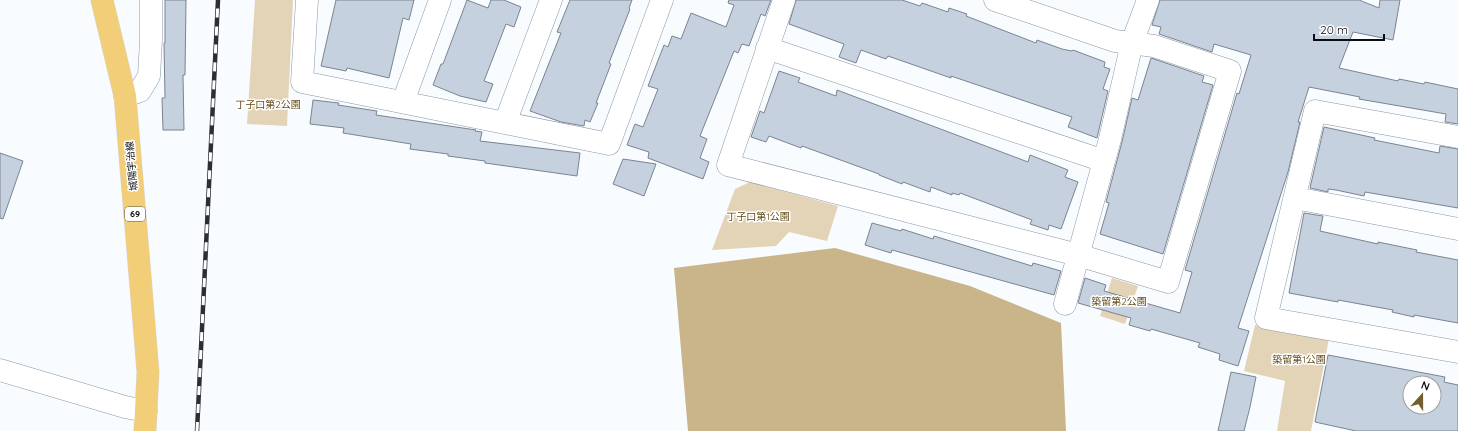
<svg xmlns="http://www.w3.org/2000/svg" width="1458" height="431" viewBox="0 0 1458 431" font-family="Quicksand,'Noto Sans JP',sans-serif">
  <style>
    .green { fill: #e3d3b7 }
    .forest { fill: #cab48a }
    .building { fill: #c6d1df; stroke: #7a8491; fill-rule: evenodd }
    .lines { fill: none; stroke-linecap: round; stroke-linejoin: round }
    .minor-casing { stroke: #8c97a4; stroke-width: 23 }
    .major-casing { stroke: #d8d8d9; stroke-width: 23 }
    .minor { stroke: #fff; stroke-width: 22 }
    .major { stroke: #f1ce77; stroke-width: 22 }
    .rail-casing { stroke: #2b2e33; stroke-width: 4.5 }
    .rail { stroke: #fff; stroke-width: 3; stroke-dasharray: 9; stroke-linecap: butt }
    .labels { text-anchor: middle; stroke-width: 3; stroke-linejoin: round; paint-order: stroke }
    .shield { fill: #fff; stroke: #545659; stroke-width: 1 }
    .shield-label { font-size: 9px; font-weight: bold; fill: #0a0d12 }
    .park-label { font-size: 10px; fill: #614a17; stroke: #fff }
    .street-label { font-size: 10px; fill: #0a0d12; stroke: #fff }
  </style>
  <rect width="100%" height="100%" fill="#f9fcff"/>
  <path class="green" d="M255,0H293L287,126L247,124Z
    M750,182L838,206L827,241L789,232L776,246L712,250L735,189Z
    M1112,278L1138,286L1125,324L1100,316Z
    M1255,325L1329,339L1311,431H1277L1285,381L1244,371Z"/>
  <path class="forest" d="M835,248L970,286L1061,323L1066,431H688L674,268Z"/>
  <path class="building" d="M165,0H186L185,75H183L184,130H163L162,98H165L164,43H165Z
    M336,0H414L409,20L403,18L389,78L347,68L346,71L321,66Z
    M467,0L488,8L491,0H504L521,7L514,27L506,24L484,81L493,84L486,102L460,96L433,85L441,64H443Z
    M570,0H632L629,8L630,9L609,63L611,64L596,103H598L590,122L585,120L584,126L561,122L530,111L561,33L557,32Z
    M729,0H771L765,16L761,14L749,46L742,44L738,53L734,51L700,136L707,139L700,158L709,162L703,179L648,158L649,152L627,145L635,124L643,127L658,89L648,86L664,45L668,47L672,36L681,39L691,13L726,27L734,5L728,3Z
    M796,0H902L920,6L922,3L948,12L949,8L967,14L966,16L1036,43L1037,40L1062,49L1072,51L1073,50L1105,62L1104,67L1110,69L1103,89L1108,91L1097,138L1068,127L1072,117L951,76V78L888,56L886,59L861,50L856,63L839,57L844,44L789,24Z
    M1160,0H1359L1379,8L1380,0H1400L1393,40L1353,32L1339,68L1398,81L1399,79L1424,84L1425,82L1458,89V124L1445,122L1446,114L1359,99L1360,97L1309,87L1298,122H1300L1288,172L1238,328L1249,331L1238,366L1219,360L1220,354L1198,347L1200,343L1151,329L1150,331L1129,325L1131,318L1078,303L1085,278L1106,285L1104,291L1180,313L1192,272L1185,270L1237,93L1239,94L1251,55L1214,44L1212,52L1159,34L1161,27L1152,25Z
    M1151,58L1204,76L1202,82L1213,85L1163,254L1100,234L1109,203L1106,202L1122,142L1132,98L1138,100Z
    M779,71L800,78L798,82L836,96L837,90L1028,162L1030,155L1068,170L1065,177L1078,182L1061,229L1049,225L1048,230L1030,224L1032,220L960,193L959,195L952,193V195L931,187L930,192L903,182L902,184L879,175V174L802,146L801,148L769,136L766,142L751,137L760,111L764,113Z
    M313,100L339,103L338,105L377,111L376,115L476,130L475,131L482,132L480,141L580,153L577,176L485,163V161L448,156V154L410,149L411,144L343,133L344,128L310,124Z
    M1324,127L1375,138L1374,140L1439,153L1440,146L1458,149V208L1365,192L1364,196L1336,190L1328,189V192L1310,188Z
    M0,153L23,161L3,219L0,218Z
    M623,159L656,164L644,196L613,184Z
    M1304,213L1323,216L1320,231L1378,244V242L1417,250L1416,252L1458,260V323L1414,315V317L1392,312L1393,310L1338,300V302L1289,293Z
    M872,223L901,231L902,229L933,239L934,236L1032,266L1033,263L1061,271L1054,295L892,250L891,253L865,245Z
    M1328,355L1445,377L1444,382L1458,385V431H1356L1315,422ZM1410,383H1434V407H1410Z
    M1231,372L1256,377L1250,407L1244,431H1218Z"/>
  <g class="lines">
    <defs>
      <path id="minor" d="M307,0L302,82L609,144L662,0
        M784,0L728,165L1078,255L1168,282L1230,71L1154,46L1115,41L995,0
        M767,48L1104,161
        M125,96L140,91L149,76L151,40V0
        M403,102L440,0
        M505,123L551,0
        M1458,137L1315,111L1266,318L1458,352
        M1295,198L1458,229
        M1065,304L1110,139L1132,43L1148,0
        M0,370L125,407L146,411"/>
      <path id="major" d="M102,0L125,96L148,372L145,431"/>
    </defs>
    <use href="#minor" class="minor-casing"/>
    <use href="#major" class="major-casing"/>
    <use href="#minor" class="minor"/>
    <use href="#major" class="major"/>
    <defs>
      <path id="rail" d="M197,431L218,0"/>
    </defs>
    <use href="#rail" class="rail-casing"/>
    <use href="#rail" class="rail"/>
  </g>
  <g class="labels">
    <rect class="shield" x="125" y="207" width="20" height="14" rx="3"/>
    <g class="shield-label">
      <text x="135" y="217">69</text>
    </g>
    <g class="park-label">
      <text x="268" y="108">丁子口第2公園</text>
      <text x="758" y="220">丁子口第1公園</text>
      <text x="1119" y="305">築留第2公園</text>
      <text x="1299" y="363">築留第1公園</text>
    </g>
    <g class="street-label">
      <text transform="translate(131 166) rotate(-95)" y="4">城陽宇治線</text>
    </g>
  </g>
  <g transform="translate(1422 395) rotate(21)"><circle r="19" fill="#ffffff" stroke="#9d9ea0"/>
  <path d="M0-3L7 15L0 10L-7 15Z" fill="#755e2e"/>
  <text y="-6" font-size="11" font-weight="bold" text-anchor="middle" fill="#0a0d12">N</text>
  </g>
  <path d="M1314 34v6h70v-6" fill="none" stroke="#0a0d12" stroke-width="2"/>
  <text x="1320" y="34" font-size="12" fill="#0a0d12" stroke="#ffffff" stroke-width="3" paint-order="stroke">20 m</text>
</svg>
